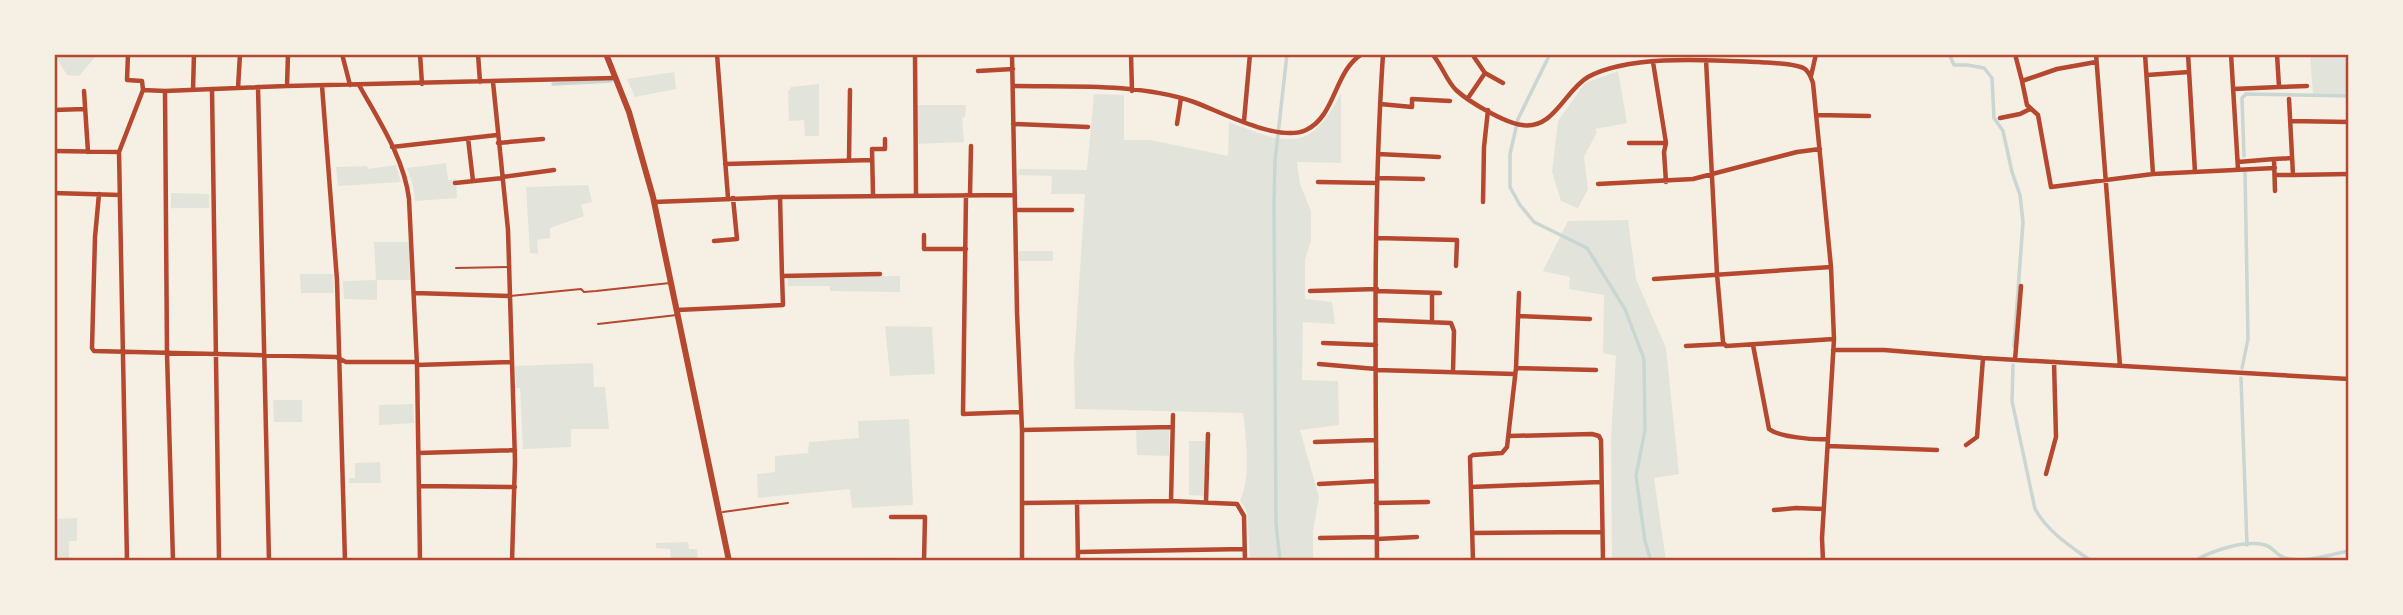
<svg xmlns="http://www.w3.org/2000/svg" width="2403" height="615" viewBox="0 0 2403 615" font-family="'Source Sans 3',sans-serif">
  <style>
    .green { fill: #e2e4dc }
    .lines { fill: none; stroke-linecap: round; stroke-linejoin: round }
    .stream { stroke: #c9d6d2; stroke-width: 3.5 }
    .service { stroke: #b5482f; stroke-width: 2 }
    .minor { stroke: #b5482f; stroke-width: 4.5 }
    .secondary { stroke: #b5482f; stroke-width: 6 }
    .neatline { fill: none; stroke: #b5482f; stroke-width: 2.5 }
  </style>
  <rect width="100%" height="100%" fill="#f6efe4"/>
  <path class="green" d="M54,54H97V55L79,76L67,75Z
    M2310,54H2349V96L2313,95Z
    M1618,71L1627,123L1595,129L1597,132L1584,157L1588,189L1578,208L1561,201L1552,172L1558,121L1585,83Z
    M674,72L676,89L635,97L627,79Z
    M819,84V136H805L804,120L789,121L788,92L791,87Z
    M1341,93V163L1297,162L1300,184L1311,211V241L1305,260V299L1332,302L1335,324L1303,322L1302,380L1338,381L1339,425L1300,430L1319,497L1313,531V561H1250L1247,512L1240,500C1251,481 1246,435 1243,413L1075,409L1074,361L1085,194H1051L1052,176L1018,175L1019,169L1087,170L1094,94L1124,95V140H1150L1228,156L1229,122C1286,144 1310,155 1341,93Z
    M917,105H966L965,117L962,118L964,142L917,144Z
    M446,163L448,180L456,179L457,198L415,201L413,185L407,168Z
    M396,165L401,182L338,186L336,167L367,166L368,169Z
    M588,185L592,202L581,205L584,216L550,228V238L537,240L538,254L530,253L526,187Z
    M171,193L209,194V208H171Z
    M1628,220L1636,279L1666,348L1679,474L1654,478L1666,561H1612L1611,438L1616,356L1603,353L1604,295L1569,289L1570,277L1543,271L1568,221Z
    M374,242H409L410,280H377V300L344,299L343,281L376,280Z
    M1019,251H1053V261H1019Z
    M300,274H333L334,293H301Z
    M900,276V292L830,291V286H788V277Z
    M885,326L932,327L935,374L890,376Z
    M593,363L594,387H605L609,429H571V447L523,449L520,388H516L515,366Z
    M273,400H302V422H274Z
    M413,404L414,423L379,425V405Z
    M909,419L913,505L852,508L850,489L758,498L757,474L775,472V456L808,453L809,442L859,438L858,421Z
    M1136,430H1169V456L1137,455Z
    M1189,441H1206L1204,496L1189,495Z
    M380,462L381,483H349V478H355V463Z
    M77,518V541H69V561H54V519Z
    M688,542L689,549H697L698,561H671L670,549L656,548V543Z"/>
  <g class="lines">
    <path class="stream" d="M1550,54L1518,119L1510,154V187L1520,205L1534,222L1587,248L1625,309L1644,359L1645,430L1636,476L1645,541L1651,561
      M1949,54L1954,65H1967L1984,68L1992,78L1994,118L2003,131L2012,172L2020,195L2023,222L2014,346
      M553,84L611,81
      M2244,156L2242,98L2246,94L2349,96
      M2013,365L2012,401L2035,509C2048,532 2070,546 2091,561
      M2242,368L2248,339L2245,172
      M2241,378L2247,545
      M1280,561L1276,524L1274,202L1275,161L1287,54
      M2195,561C2212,550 2245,540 2265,545C2273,547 2276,555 2283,557C2301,565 2330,554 2349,551"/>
    <path class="service" d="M456,268L508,267
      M510,296L581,289L584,292L596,291L670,283
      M598,324L677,315
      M723,512L788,503"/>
    <path class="minor" d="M128,54L127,80L142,81L143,90
      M342,54L350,85
      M420,54L422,84
      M478,54L480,82
      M717,54L728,198
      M915,54L916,194
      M1012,54L1017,312L1022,430V561
      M1131,54L1132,91
      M1432,54C1442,65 1446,80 1456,90C1469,102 1505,123 1522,125C1554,130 1565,90 1588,77C1629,54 1712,60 1758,62C1769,63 1796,63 1805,69C1810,73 1811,78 1813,83L1831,267L1834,339L1822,538L1823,561
      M2015,54L2022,81
      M2096,54L2120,366
      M2145,54L2153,174
      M2188,54L2195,172
      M2231,54L2238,169
      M54,57L56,54
      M1706,60L1717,274L1723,342L1726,346L1834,339
      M2096,62L2057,69L2022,81L2027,105L2038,115L2051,187L2153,174L2275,168
      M978,71L1013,69
      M1485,73L1503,83
      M2147,75L2189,72
      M1811,76L1816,54
      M493,82L508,230L515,461L512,561
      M359,85C379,121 404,158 409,199L417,365L420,561
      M287,86L288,54
      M322,86L337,280L345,561
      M1013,86C1071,87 1139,83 1194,102C1221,112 1279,143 1306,130C1336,116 1334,71 1362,54
      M258,87L269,561
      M2279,87L2307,86
      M238,88L240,54
      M212,89L219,561
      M2233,89L2279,87L2277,54
      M143,90L165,91L287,86L615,78
      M193,90L194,54
      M84,91L88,152
      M165,91L167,354L173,561
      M1468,98L1485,73L1474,57L1475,54
      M2289,99L2293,175L2349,174
      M1380,104L1412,107V99L1450,101
      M54,110L85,109
      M1816,115L1869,116
      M2000,118L2020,114L2030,109
      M1244,121L1250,54
      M2291,121L2349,122
      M1013,124L1088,127
      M1177,124L1181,98
      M468,138L473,181
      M498,143L543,139
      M1629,143H1666L1653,62
      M392,147L497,135
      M54,151L119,152
      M1378,154L1439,157
      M849,160L850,90
      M2238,162L2274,159
      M725,164L872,160
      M2275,175H2293
      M502,177L554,170
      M1377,178L1423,179
      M1318,182L1377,183
      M1666,182L1664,152L1666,143
      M455,183L503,178
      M1598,184L1693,179L1797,152L1820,149
      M2275,191L2274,159L2292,158
      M54,193L120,195
      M99,194L95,237L92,348L94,351L336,357L346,362H417
      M873,195L872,149H885V139
      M966,195L963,414L1021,412
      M970,195L971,146
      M780,197L782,276L880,274
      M654,202L780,197L1014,195
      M1483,202L1484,147L1488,110
      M1015,210H1072
      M924,235V249H966
      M1377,238L1457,240L1456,266
      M714,241L737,239L733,198
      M1654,279L1831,267
      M1310,291L1377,289
      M1377,291L1440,293
      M415,293L509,296
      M1432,293V322
      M677,310L783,305L782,276
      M1519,316L1590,319
      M1377,320L1451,323L1454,331L1453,372
      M1323,343L1376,345
      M1753,345L1769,429C1779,437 1814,440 1828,439
      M1686,346L1724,344
      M1833,350H1884L1983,358L2349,379
      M2015,360L2021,286
      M1319,364L1376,369
      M417,365L512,362
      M1516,368L1596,370
      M1376,370L1515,374
      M1022,430L1173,427
      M1509,436L1592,434L1599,436L1601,440L1603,561
      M1315,442L1375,440
      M1966,445L1977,437L1983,358
      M1828,446L1937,450
      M419,453L515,450
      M2046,474L2056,437L2054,362
      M1319,484L1376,481
      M420,486L515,487
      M1471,487L1600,482
      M1171,501L1173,415
      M1077,502L1078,561
      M1206,502L1208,434
      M1023,503L1171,501L1237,504L1244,516L1245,561
      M1376,503L1428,502
      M1774,510L1796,508L1823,509
      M891,517H925L924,561
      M1473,533L1602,532
      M1320,538L1377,537
      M1377,539L1417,537
      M1078,552L1245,549
      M888,560V561
      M127,561L119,152L143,90
      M1377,561C1376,392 1372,223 1383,54
      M1473,561L1470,457L1473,455L1502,453L1507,447L1516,368L1519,293"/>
    <path class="secondary" d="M606,54L629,112L653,197L729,561"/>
  </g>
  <rect width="2403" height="615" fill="none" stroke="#f6efe4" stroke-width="112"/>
  <rect x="56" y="56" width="2291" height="503" class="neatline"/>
</svg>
